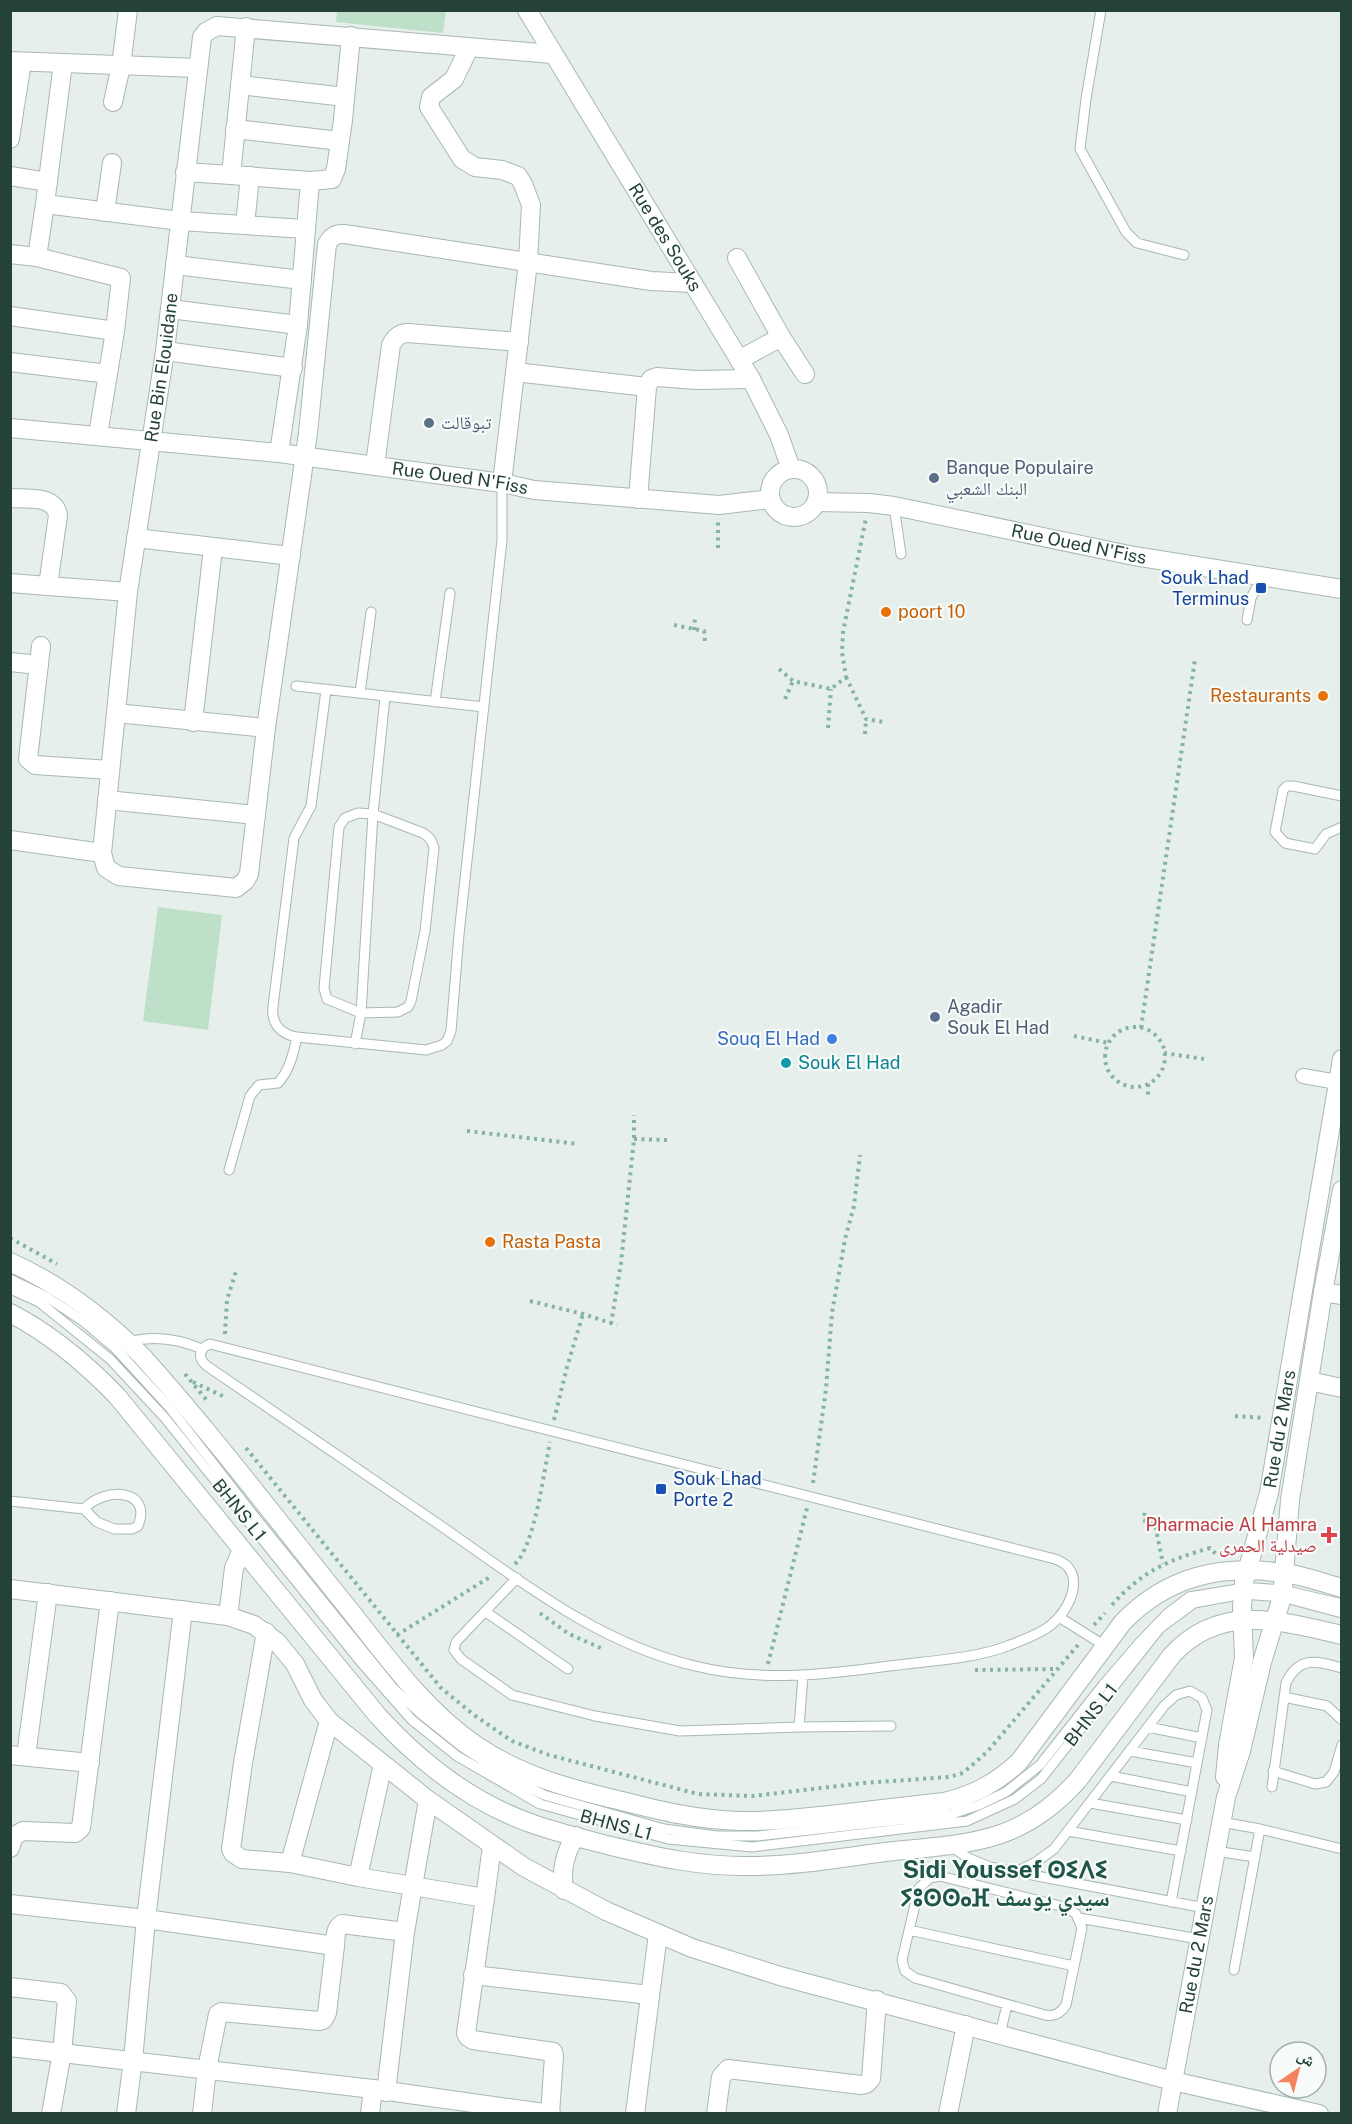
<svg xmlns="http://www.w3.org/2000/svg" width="1352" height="2124" viewBox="0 0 1352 2124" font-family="'Public Sans','Noto Naskh Arabic','Noto Sans Tifinagh',sans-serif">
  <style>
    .green { fill: #bfe0c8 }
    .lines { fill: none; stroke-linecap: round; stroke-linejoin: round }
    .service-casing { stroke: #a8b8b2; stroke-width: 11 }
    .pedestrian-casing { stroke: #a8b8b2; stroke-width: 16 }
    .minor-casing { stroke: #a8b8b2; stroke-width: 20 }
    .tertiary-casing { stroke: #a8b8b2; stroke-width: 20 }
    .path { stroke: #86b3a5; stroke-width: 4; stroke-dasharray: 3 4.5; stroke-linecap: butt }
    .service { stroke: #fff; stroke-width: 9 }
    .pedestrian { stroke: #fff; stroke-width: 14 }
    .minor { stroke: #fff; stroke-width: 18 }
    .tertiary { stroke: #fff; stroke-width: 18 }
    .service-dot { fill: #5c6f8a; stroke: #f7fbf9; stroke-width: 2 }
    .transit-dot { fill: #1a4fb4; stroke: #f7fbf9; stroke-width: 2 }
    .food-dot { fill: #e8710a; stroke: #f7fbf9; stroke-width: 2 }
    .shop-dot { fill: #3f7fe0; stroke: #f7fbf9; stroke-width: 2 }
    .culture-dot { fill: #0f9aa8; stroke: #f7fbf9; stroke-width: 2 }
    .health-dot { fill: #e0444e; stroke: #f7fbf9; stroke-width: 2 }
    .labels { text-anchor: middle; stroke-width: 4.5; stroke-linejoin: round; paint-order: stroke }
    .street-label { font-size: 18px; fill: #24423a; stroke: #f7fbf9 }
    .service-label { font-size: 18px; fill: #4e5e75; stroke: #f7fbf9; text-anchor: start }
    .transit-label { font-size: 18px; fill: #164399; stroke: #f7fbf9; text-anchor: end }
    .food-label { font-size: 18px; fill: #c56008; stroke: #f7fbf9; text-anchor: start }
    .shop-label { font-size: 18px; fill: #366cbe; stroke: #f7fbf9; text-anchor: end }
    .culture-label { font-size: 18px; fill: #0d838f; stroke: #f7fbf9; text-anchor: start }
    .health-label { font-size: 18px; fill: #be3a42; stroke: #f7fbf9; text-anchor: end }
    .district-label { font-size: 24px; font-weight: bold; fill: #1f5548; stroke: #f7fbf9 }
  </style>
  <rect width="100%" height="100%" fill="#e6efeb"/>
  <path class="green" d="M337,11H446L443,33L336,22Z
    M158,907L222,915L208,1030L143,1021Z"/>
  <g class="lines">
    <defs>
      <path id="service" d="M1101,10L1086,99L1080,149L1126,232L1137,243L1184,255
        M894,506L901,554
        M1247,620L1251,598L1263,576
        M296,686L484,707
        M326,690L311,806L294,838L273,1006C271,1023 280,1034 297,1037L426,1050L442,1045L447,1041L451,1031L459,934L502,540V483
        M360,693L371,612
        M435,702L450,593
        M1342,796L1293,786H1287L1283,790L1275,832L1285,843L1315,849L1326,834L1342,827
        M358,813L373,814L423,833C430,837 432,841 434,848L425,931L411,1001L408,1007L398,1012L361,1013L327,999L324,988L339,827L345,818Z
        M355,1044L361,1013L373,814L385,697
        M229,1170L250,1096L259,1085L278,1083C290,1070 293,1054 297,1037
        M10,1279L45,1296L83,1321L115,1348L170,1408L254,1516L393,1688L421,1714L461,1746L505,1775L544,1795L664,1829L717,1836H758L952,1814L979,1805L1006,1792L1040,1765L1103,1685L1140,1642L1168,1613L1189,1597L1244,1588H1257L1283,1590L1342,1604
        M10,1289L39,1302L110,1359L165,1418L360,1661L412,1720L457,1756L540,1804L668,1839L752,1847L967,1821L1015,1799L1041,1779L1160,1628L1194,1603L1243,1594L1282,1597L1342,1613
        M128,1342C154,1335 177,1338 202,1349
        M210,1344L1055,1559C1088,1570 1071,1609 1051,1625C1040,1634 1023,1640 1010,1645C976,1659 926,1661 889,1666C823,1675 760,1682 695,1666C600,1644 523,1583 444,1528C365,1474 286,1420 207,1366C197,1358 199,1348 210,1344Z
        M10,1501L84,1509L97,1522L114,1529H132L138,1526C153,1489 105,1486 84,1509
        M517,1578L456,1642L454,1650L461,1659L512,1695L595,1716L680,1731L799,1727L803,1676
        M486,1612L568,1669
        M1059,1617L1105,1646
        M1284,1697L1327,1706L1342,1720
        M799,1727L891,1726
        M1148,1727L1202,1738
        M1130,1751L1197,1763
        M1273,1771L1315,1784L1326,1782L1334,1772L1342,1745
        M1111,1776L1192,1792
        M1272,1787L1286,1683C1299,1655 1318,1661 1342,1668
        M1090,1803L1187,1820
        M1221,1822L1260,1829L1342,1849
        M1068,1831L1181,1851
        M951,1846L968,1858L990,1867L1205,1908
        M1215,1851L1255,1857
        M1016,1872L1036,1862L1054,1849L1164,1706L1176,1695L1190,1691L1202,1698L1207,1710L1171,1902
        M940,1876L1068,1908L1076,1914L1082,1928L1066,2005C1061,2013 1055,2017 1045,2015L915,1978L905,1971L902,1960L919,1888L930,1878Z
        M1079,1918L1199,1939
        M909,1930L1074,1966
        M1234,1970L1260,1829
        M1000,2034L1007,2005"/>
      <path id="pedestrian" d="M1303,1076L1337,1082"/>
      <g id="minor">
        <path d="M469,48L454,79L431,97L429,107L462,159L475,167L502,170L518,176L523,184L531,205L528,262L502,483"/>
        <path d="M10,61L197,68"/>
        <path d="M63,63L45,204L180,221L306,229L298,325L279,453"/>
        <path d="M240,85L345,97"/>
        <path d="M113,102L121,66L128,10"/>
        <path d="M10,112H14L10,139"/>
        <path d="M14,112L22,62"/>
        <path d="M235,129L340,141"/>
        <path d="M185,172L231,175L246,27"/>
        <path d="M231,175L310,181L332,179L336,169L343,120L351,36"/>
        <path d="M10,176L48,182"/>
        <path d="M105,212L112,163"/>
        <path d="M245,225L250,176"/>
        <path d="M306,229L310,181"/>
        <path d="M10,254L37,257L121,278L115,331L98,435"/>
        <path d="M37,257L45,204"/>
        <path d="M737,258L781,337"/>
        <path d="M175,265L302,280"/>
        <path d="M170,309L298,325"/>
        <path d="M10,316L115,331"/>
        <path d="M165,351L293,368"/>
        <path d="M739,360L781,337L805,374"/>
        <path d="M10,362L108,374"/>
        <path d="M515,372L647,387"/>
        <path id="s1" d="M10,428L279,453L502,483L534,490L719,505L770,499"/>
        <path d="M375,465L391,345C395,337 400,333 408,333L519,342"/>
        <path d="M10,498C27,499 54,495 58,515L48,586L128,592"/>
        <path d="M638,499L647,387L651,379L657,377L696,380L751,379"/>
        <path d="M136,538L291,556"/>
        <path d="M10,583L48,586"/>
        <path d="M41,646L28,759L35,765L110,770"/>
        <path d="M10,662L39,665"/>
        <path d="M116,713L266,728L308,433L327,244C333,233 340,233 351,235L651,281L692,283"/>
        <path d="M193,722L213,548"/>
        <path id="s2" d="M266,728L249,874L245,881L236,888L119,876L106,868L102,853L128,592L165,351L202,37L206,32L217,26L552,54"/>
        <path d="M107,800L256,815"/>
        <path d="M10,840L102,853"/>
        <path d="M1323,1292L1342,1295"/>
        <path d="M1309,1381L1342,1388"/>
        <path d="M10,1589L228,1616L254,1625L277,1642L295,1664L313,1700L329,1721L428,1800L524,1867L606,1911L692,1948L780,1976L1173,2081L1319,2114"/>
        <path d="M228,1616L234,1568L242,1550"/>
        <path d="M266,1632L243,1763L231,1849L233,1853L242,1859L290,1863L358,1877L485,1898L466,2033L468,2037L473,2040L553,2052L554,2056L550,2114"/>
        <path d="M10,1755L90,1763"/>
        <path d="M26,1756L48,1593"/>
        <path d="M10,1848L14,1836L23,1831L75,1833L81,1828L110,1601"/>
        <path d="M290,1863L329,1721"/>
        <path d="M358,1877L383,1764"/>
        <path d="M485,1898L492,1846"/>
        <path d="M10,1904L146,1919L335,1946L327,2013L323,2020L319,2021L221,2012L218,2014L207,2069L202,2114"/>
        <path d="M335,1946C336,1938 334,1929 342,1924L405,1932"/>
        <path d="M473,1975L650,1995"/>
        <path d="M10,1987L61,1993L67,2001L62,2052L51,2114"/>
        <path d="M10,2047L373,2089L551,2114"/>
        <path d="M386,2092L405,1932L428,1800"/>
        <path d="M126,2114L133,2060L146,1919L183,1610"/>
        <path d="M370,2114L373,2089"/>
        <path d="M635,2114L658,1934"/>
        <path d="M716,2114L721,2077L728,2069L861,2085L866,2084L871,2079L877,2000"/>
        <path d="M948,2114L966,2025"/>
      </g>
      <g id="tertiary">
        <path id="s3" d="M527,10L751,379L779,435L791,469"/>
        <circle cx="794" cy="493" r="24"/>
        <path id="s4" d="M816,502L869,503L894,506L1134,556L1342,589"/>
        <path d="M10,1262C61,1285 103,1317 142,1356C214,1436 280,1524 348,1608C387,1657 425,1711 477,1746C522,1776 570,1789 622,1801C661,1811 699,1820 740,1821C770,1822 800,1818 830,1815C868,1811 906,1806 944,1802C974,1795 996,1783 1019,1762L1123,1622C1168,1576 1221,1564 1283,1573C1303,1575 1323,1583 1342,1588"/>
        <path d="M10,1313C51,1334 86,1364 117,1396L378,1716C421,1763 472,1803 533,1824C558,1833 585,1839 611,1846C657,1857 702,1867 750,1866C795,1866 840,1858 885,1852C967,1843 1019,1846 1078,1780L1172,1655C1221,1602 1281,1621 1342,1635"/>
        <path id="s5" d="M1225,1777L1228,1745L1244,1658L1242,1607L1244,1582L1269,1493L1342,1059"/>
        <path d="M564,1890C561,1870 564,1853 576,1836"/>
        <path id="s6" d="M1167,2114L1226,1797L1241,1751L1262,1662L1282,1597L1290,1500L1323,1292L1342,1190"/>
      </g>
    </defs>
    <use href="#service" class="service-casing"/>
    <use href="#pedestrian" class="pedestrian-casing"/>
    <use href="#minor" class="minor-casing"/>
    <use href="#tertiary" class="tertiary-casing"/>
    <path class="path" d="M718,548V521
      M674,625L704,631L705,643
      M694,630L695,617
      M779,669L793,681L831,689L846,677L842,652L843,632L866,518
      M846,677L866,719L884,722
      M785,699L793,681
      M828,728L831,689
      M865,734L866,719
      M1105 1057a30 30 0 1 1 60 0a30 30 0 1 1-60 0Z
      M1141,1028L1195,659
      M1074,1036L1108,1043
      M1164,1053L1204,1059
      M1148,1084V1098
      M467,1131L578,1144
      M634,1139L667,1140
      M10,1238L57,1264
      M530,1301L583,1314L617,1325
      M611,1324L621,1263L634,1139V1115
      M225,1334L227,1300L237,1268
      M185,1374L209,1403
      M193,1382L227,1398
      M1235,1416L1265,1418
      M554,1420L567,1367L583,1314
      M246,1448L441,1688L474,1715L512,1741L549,1755L698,1794L753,1796L864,1783L949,1777L963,1773L987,1752L1078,1645
      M813,1483L826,1389L832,1313L845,1239L854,1206L860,1155
      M1145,1513L1143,1520L1155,1524L1163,1564
      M515,1564C535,1545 544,1471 550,1442
      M1112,1605C1141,1572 1168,1560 1210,1548L1216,1554
      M540,1613L569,1634L603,1649
      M1094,1625L1105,1613
      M397,1635L490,1577
      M768,1664L807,1508
      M975,1670L1058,1669"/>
    <use href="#service" class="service"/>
    <use href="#pedestrian" class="pedestrian"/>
    <use href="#minor" class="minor"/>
    <use href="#tertiary" class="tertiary"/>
  </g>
  <g class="service-dot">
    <circle cx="429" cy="423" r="6"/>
    <circle cx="934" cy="478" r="6"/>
    <circle cx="935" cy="1017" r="6"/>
  </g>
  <g class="transit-dot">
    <rect x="1255" y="582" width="12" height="12" rx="3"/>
    <rect x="655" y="1483" width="12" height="12" rx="3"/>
  </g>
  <g class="food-dot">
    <circle cx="886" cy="612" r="6"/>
    <circle cx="1323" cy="696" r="6"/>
    <circle cx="490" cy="1242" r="6"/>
  </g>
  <circle class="shop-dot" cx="832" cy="1039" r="6"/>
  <circle class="culture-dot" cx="786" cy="1063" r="6"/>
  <path class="health-dot" d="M1326 1526h6v6h6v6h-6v6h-6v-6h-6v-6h6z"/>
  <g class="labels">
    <g class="street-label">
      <text dy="6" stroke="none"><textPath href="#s3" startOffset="266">Rue des Souks</textPath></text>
      <text dy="6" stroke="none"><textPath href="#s2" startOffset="804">Rue Bin Elouidane</textPath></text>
      <text dy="6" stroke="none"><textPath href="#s1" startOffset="453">Rue Oued N'Fiss</textPath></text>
      <text dy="6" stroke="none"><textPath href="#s4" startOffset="267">Rue Oued N'Fiss</textPath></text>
      <text dy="6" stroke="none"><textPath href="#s5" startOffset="354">Rue du 2 Mars</textPath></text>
      <text transform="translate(239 1510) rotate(51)" y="6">BHNS L1</text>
      <text transform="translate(1091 1715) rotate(-52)" y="6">BHNS L1</text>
      <text transform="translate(616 1825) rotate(15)" y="6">BHNS L1</text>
      <text dy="6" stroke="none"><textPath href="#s6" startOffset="162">Rue du 2 Mars</textPath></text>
    </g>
    <g class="service-label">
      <text x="441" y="429">تبوقالت</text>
      <text x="946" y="474">Banque Populaire<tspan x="946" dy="21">البنك الشعبي</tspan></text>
      <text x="947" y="1013">Agadir<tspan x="947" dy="21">Souk El Had</tspan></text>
    </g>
    <g class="transit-label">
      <text x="1249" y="584">Souk Lhad<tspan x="1249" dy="21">Terminus</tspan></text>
      <text x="673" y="1485" text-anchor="start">Souk Lhad<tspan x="673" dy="21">Porte 2</tspan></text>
    </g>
    <g class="food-label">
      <text x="898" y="618">poort 10</text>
      <text x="1311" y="702" text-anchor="end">Restaurants</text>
      <text x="502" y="1248">Rasta Pasta</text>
    </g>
    <g class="shop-label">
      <text x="820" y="1045">Souq El Had</text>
    </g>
    <g class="culture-label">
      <text x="798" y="1069">Souk El Had</text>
    </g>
    <g class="health-label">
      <text x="1317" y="1531">Pharmacie Al Hamra<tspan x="1317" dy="21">صيدلية الحمرى</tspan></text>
    </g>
    <g class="district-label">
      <text x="1005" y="1878">Sidi Youssef ⵙⵉⴷⵉ<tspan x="1005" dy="28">ⵢⵓⵙⵙⴰⴼ سيدي يوسف</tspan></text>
    </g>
  </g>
  <rect width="1352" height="2124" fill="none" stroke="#24423a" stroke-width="24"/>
  <g transform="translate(1298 2070) rotate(35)"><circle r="28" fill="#f7fbf9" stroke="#a3b1ad" stroke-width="1.5"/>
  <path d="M0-4.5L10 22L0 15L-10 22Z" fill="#f4845f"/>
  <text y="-9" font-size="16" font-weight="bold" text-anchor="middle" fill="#24423a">ش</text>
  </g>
</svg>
